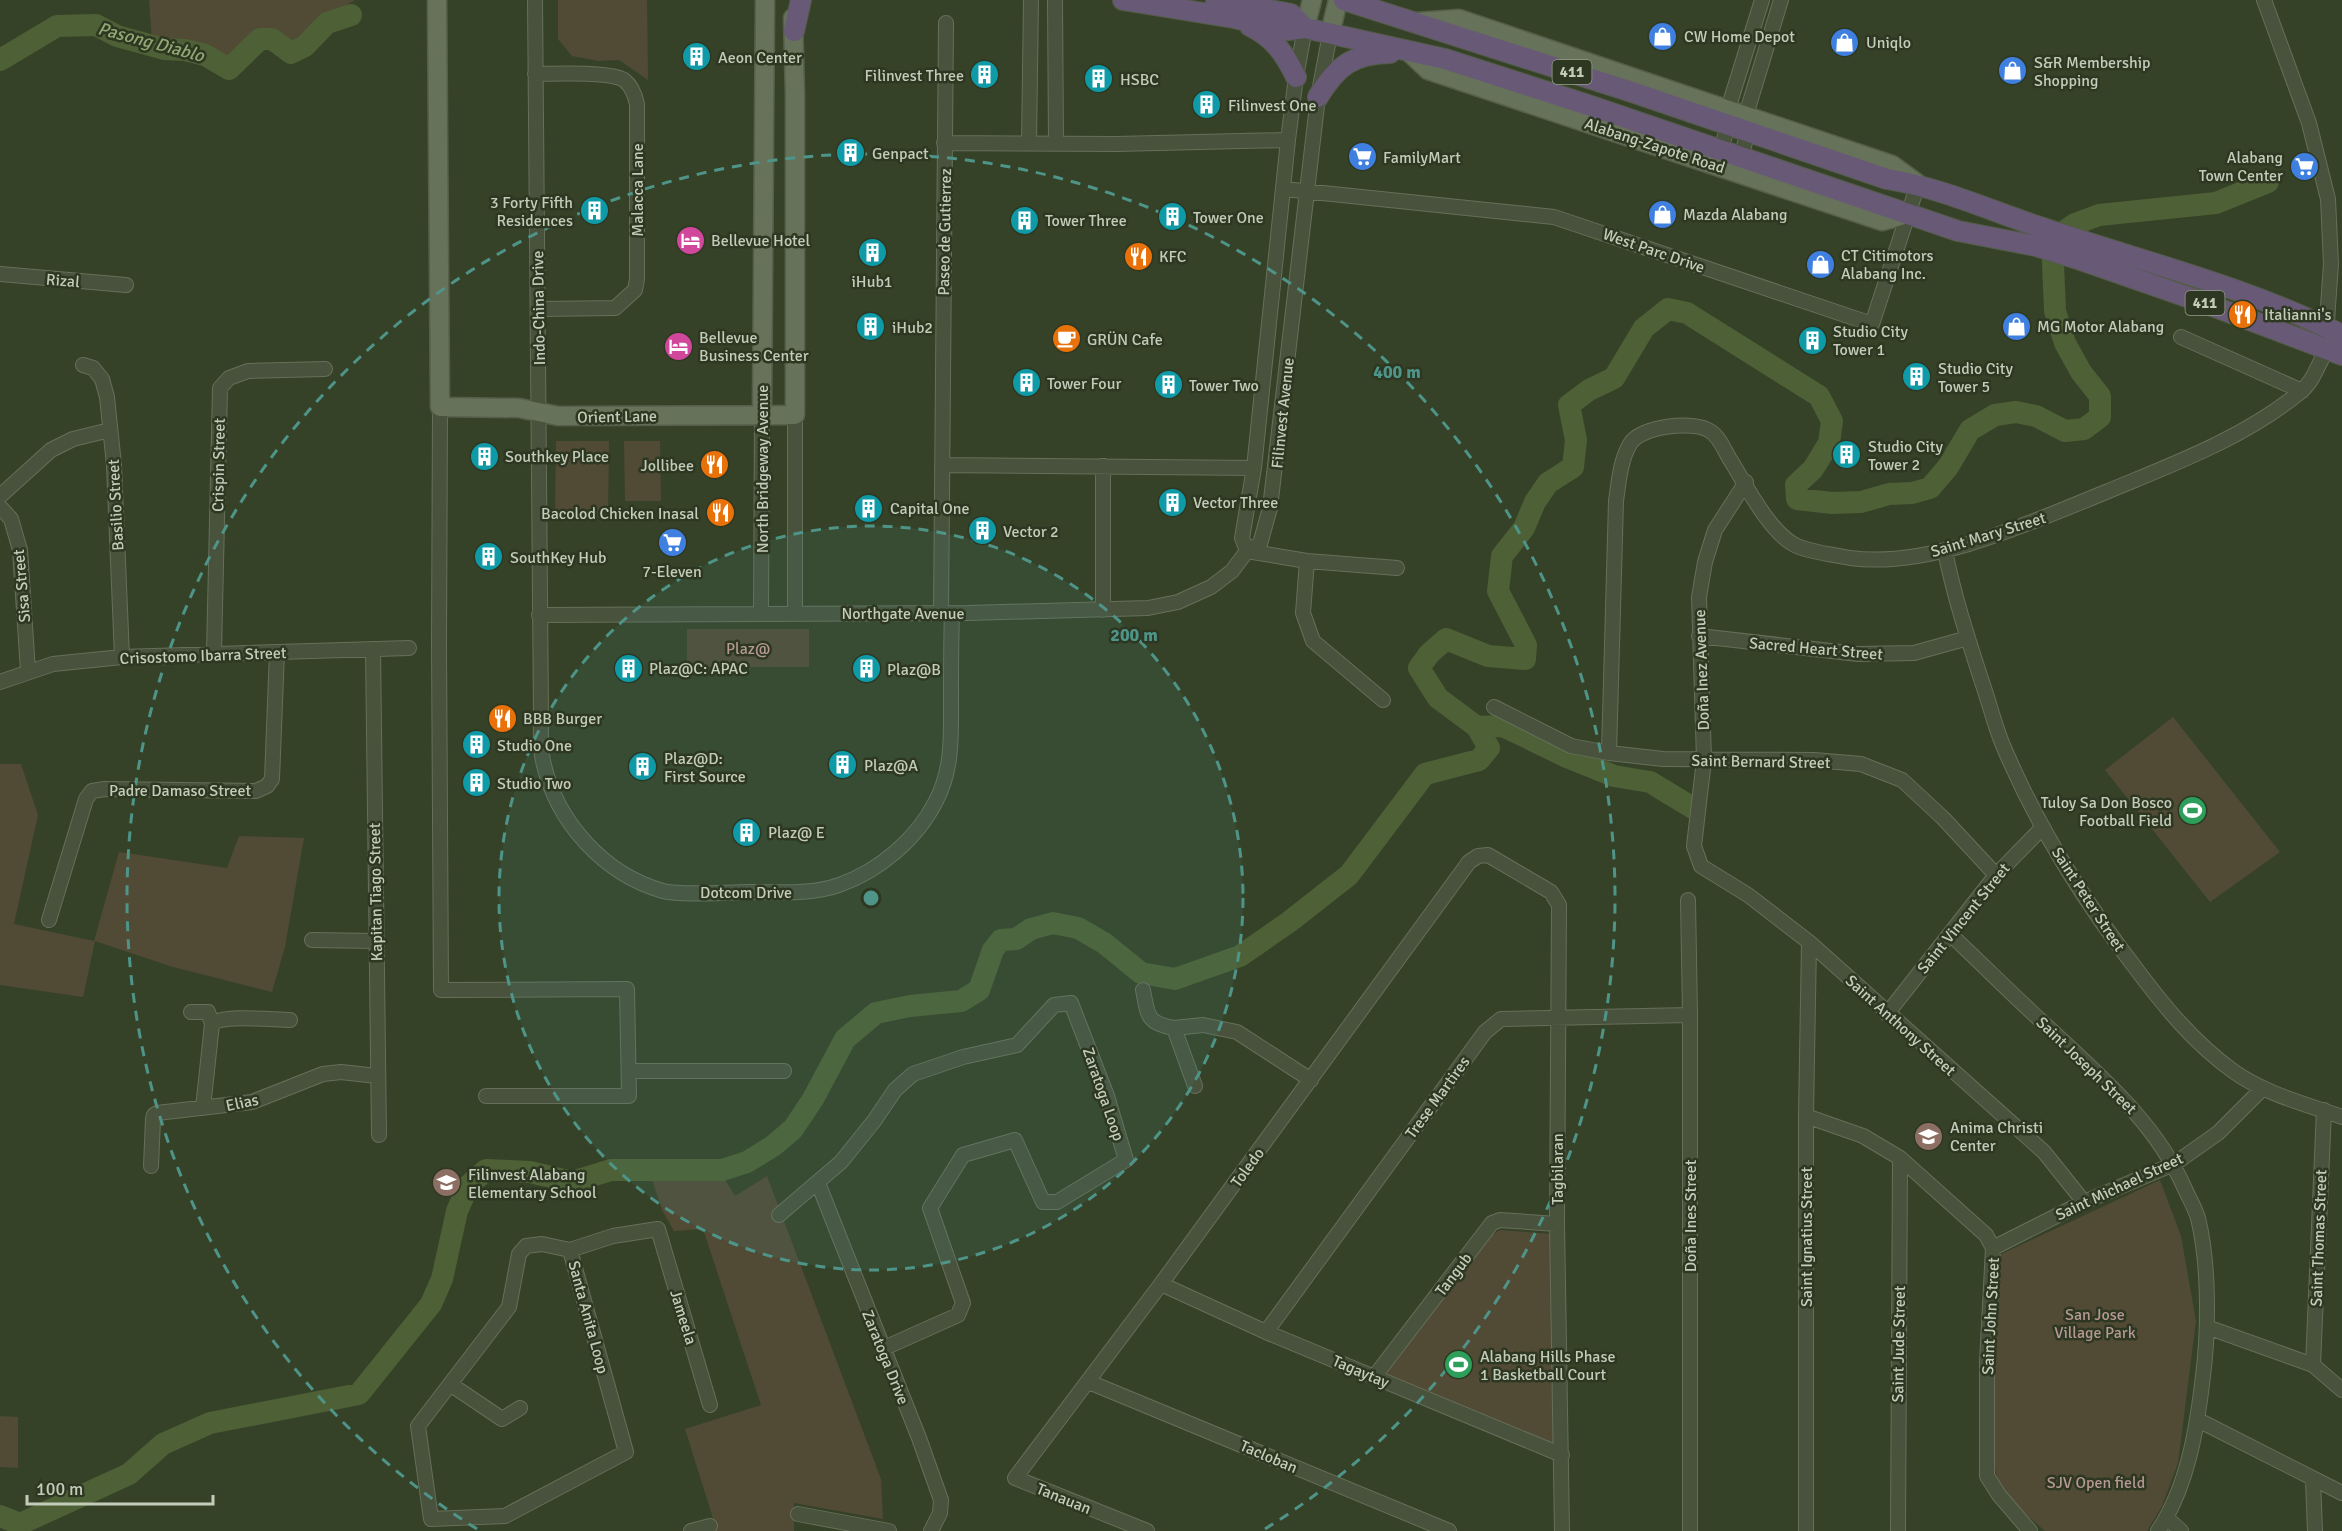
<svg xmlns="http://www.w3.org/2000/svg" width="2342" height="1531" viewBox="0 0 2342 1531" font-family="Signika,sans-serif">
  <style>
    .green { fill: #514b35 }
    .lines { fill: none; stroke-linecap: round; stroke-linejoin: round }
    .river { stroke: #4d6036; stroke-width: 22 }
    .minor-casing { stroke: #666f5a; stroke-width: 16 }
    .major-casing { stroke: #545e49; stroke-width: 21 }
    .highway-casing { stroke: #535c47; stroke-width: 22 }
    .minor { stroke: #48523c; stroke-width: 14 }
    .major { stroke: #67725a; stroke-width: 18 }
    .highway { stroke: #685977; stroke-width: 20 }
    .ring { fill: none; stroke: #4e9488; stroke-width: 3; stroke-dasharray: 10 8 }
    .labels { text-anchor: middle; stroke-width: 5; stroke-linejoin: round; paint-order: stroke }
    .shield { fill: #2d3721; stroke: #969f8b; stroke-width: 1.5 }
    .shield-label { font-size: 15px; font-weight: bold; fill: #c3ccb9 }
    .poi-label { font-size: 16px; fill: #c3ccb9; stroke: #2d3721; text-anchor: start }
    .street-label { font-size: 16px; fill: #c3ccb9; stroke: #2d3721 }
    .park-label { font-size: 16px; fill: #b59894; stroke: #2d3721 }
    .water-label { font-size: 18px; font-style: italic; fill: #92a974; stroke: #2d3721 }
    .centre { fill: #4e9488; stroke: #2d3721; stroke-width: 3 }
    .ring-label { font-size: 18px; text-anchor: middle; font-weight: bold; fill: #4e9488; stroke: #2d3721; stroke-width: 5; stroke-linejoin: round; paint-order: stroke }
  </style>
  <rect width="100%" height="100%" fill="#364228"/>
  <path class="green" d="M149,0H355L326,16L296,49L270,36H255L228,66L204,49L152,41Z
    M558,0H647L648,80L619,60L599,61L572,56L558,39Z
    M556,441H609L608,518H555Z
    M624,441H660L661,501H625Z
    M687,629H809V667H687Z
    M2173,717L2280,852L2210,902L2105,770Z
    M0,764H21L38,815L14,924L94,941L119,852L227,868L239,836L304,838L285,947L272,992L173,967L95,941L83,997L0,985Z
    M722,1175L735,1196L767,1176L881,1479L883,1519L794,1503V1531H717L685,1429L761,1405L703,1229L674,1231L662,1210L651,1176Z
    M2160,1180L2181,1236L2196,1321L2178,1463L2162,1506L2147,1531H2045C2027,1515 1999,1494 1995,1469L1993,1370L1997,1256Z
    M1500,1230L1551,1234L1558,1445L1385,1375L1486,1239Z
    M0,1416L18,1417V1468L0,1467Z"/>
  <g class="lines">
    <path class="river" d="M0,60L57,26L96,25L117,36L164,49L185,50L205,55L229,69L260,39H272L291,53L305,46L327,23L351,15
      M1477,727L1503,726L1567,757L1614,776L1650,782L1693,808
      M0,1516L20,1524L129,1474L163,1444L210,1423L359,1394L431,1304L442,1279L457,1211L468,1186L486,1170L530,1172L572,1182L611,1170H722L747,1162L773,1146L793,1129L813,1099L845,1039L876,1013L910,1006L961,1001L979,990L993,950L1001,940L1016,939L1031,929L1053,923L1078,928L1104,943L1141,973L1175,979L1240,956L1289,922L1349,875L1425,774L1479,760L1489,748L1477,727L1438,698L1419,668L1429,654L1446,639L1488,656L1525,659L1526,645L1498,591L1502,556L1524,528L1535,502L1548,483L1573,467L1576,440L1569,405L1589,390L1614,378L1644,328L1668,309L1687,313L1819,396L1832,421L1829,443L1813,469L1796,485L1797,499L1832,503L1861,502L1889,494L1912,493L1930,488L1948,467L1970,430L1995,415L2016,412L2036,416L2065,431L2084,429L2100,417V396L2081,372L2065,343L2055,311L2052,240L2075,224L2099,215L2216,203L2268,182"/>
    <defs>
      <path id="minor" d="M535,0L541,716C541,730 540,747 543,761C556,821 603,874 663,891C683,896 727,892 749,892C778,892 811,895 839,885C879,871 917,839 936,801C953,769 951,734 951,699C951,670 951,642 952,613
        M1055,0L1056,142
        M2264,0L2309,123L2328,199L2331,264L2326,335
        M535,74C554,74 610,71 624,80C632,86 635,95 637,104V279L635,290L615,308L539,309
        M944,143L1116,144L1288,140
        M1029,143L1031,0
        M1720,151L1729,124L1728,109L1762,0
        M1741,158L1748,131L1746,115L1781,0
        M1284,189L1554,217L1872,324L1918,184
        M0,274L126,285
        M2181,337L2302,391
        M83,365L93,368L102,379L107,397L114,465L122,657
        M440,407L439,645L441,990L627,989L629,1096H486
        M795,415V614
        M942,465L1254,468
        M1746,482L1715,530L1705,562L1699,597L1704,760L1694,846L1701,866L1748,895L1809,942L2044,1152L2084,1202
        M0,496L51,450L73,439L110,430
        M0,507L11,519L20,550L28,671
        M1247,551L1242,538L1254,468L1288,140L1296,77L1305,28
        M1247,551L1307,561L1397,568
        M1945,551C1954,596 1968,639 1982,682C1989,702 1994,723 2002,743C2035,822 2082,898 2134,966C2163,1005 2193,1042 2233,1071C2265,1094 2306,1104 2342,1117
        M1307,561L1303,613L1313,641L1383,700
        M1103,610V466
        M941,613L946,23
        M761,614L762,415
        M539,615L967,613L1148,608L1178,602L1211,587L1232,571L1247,551L1260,544L1270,508L1318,97L1330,34
        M1699,636L1858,654L1914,653L1968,638
        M373,649L379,1135
        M214,653L220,388L229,378L248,371L325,369
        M0,682L53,664L122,657L409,648
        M1494,707L1571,746L1609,753L1663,759L1814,760L1861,764L1902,780L1943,818L1996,875
        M1609,753L1616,501C1619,481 1620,461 1630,444C1640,426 1694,420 1710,431C1720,437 1725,452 1731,461C1746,485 1770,534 1797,546C1810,552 1835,555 1850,558C1930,569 2032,522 2106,492C2173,464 2242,439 2299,393C2317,379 2318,359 2331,345
        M1688,900L1690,1015V1531
        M49,920L86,799L92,791L105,789L256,791L267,786L272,779L277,652
        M1950,934C1984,966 2017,999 2052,1031C2103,1079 2156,1123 2185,1189C2189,1198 2195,1208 2198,1218C2209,1263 2209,1329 2203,1376C2197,1428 2188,1486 2158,1531
        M312,940L376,941
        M1143,990C1148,1015 1146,1023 1174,1028
        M191,1012H208L212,1024
        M1887,1014L1996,875L2043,827
        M629,1071H784
        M1195,1086L1174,1028L1203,1025L1237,1032L1311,1080
        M203,1108L212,1024C223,1014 274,1020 290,1020
        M1806,1116L1863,1136L1900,1158L1986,1235L1993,1248L1987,1362V1476L1999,1495L2030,1531
        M151,1166L153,1119L154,1115L157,1113L252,1102L323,1074L341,1072L377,1076
        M818,1183L919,1438L941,1500L940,1513L931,1531
        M779,1215L841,1162L874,1121L895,1090L913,1074L963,1057L1017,1045L1054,1005L1071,1003L1107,1096L1126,1160L1057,1202H1043L1015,1140L963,1155L930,1208L963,1303L958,1315L882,1349
        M542,1244L570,1250L626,1452L505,1516L431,1519L418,1426L509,1307L519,1254L526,1246Z
        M1993,1248L2084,1202L2174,1164L2218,1133L2263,1088
        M570,1250L613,1236L658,1229L710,1405
        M1161,1284L1266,1332L1562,1455
        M2207,1327L2313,1365L2342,1390
        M1266,1332L1485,1032L1501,1019L1690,1015
        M2313,1365L2324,1110
        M1374,1377L1492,1223L1500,1220L1557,1224
        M1089,1382L1449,1531
        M450,1384L502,1419L520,1408
        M2198,1420L2342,1493
        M2313,1480L2315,1531
        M798,1514L889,1531
        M2167,1518L2181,1531
        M691,1531L710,1526
        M1147,1531L1015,1478L1161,1284L1469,862L1478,856L1488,855L1551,892L1559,905L1557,1224L1562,1531
        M1806,1531V1116L1809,942
        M1898,1531L1900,1158"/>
      <path id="major" d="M437,0L440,407L519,408L558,416L795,415V95L793,18
        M1417,22L1459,19L1892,165L1918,184
        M1305,28L1312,0
        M1330,34L1338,0
        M1409,52L1428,70L1882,221L1908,214
        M762,415L765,0"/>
      <path id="highway" d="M1123,0L1234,18L1288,30L1305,28L1445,59L1588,105L1958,231L2036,246L2081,260L2199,301L2342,355
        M1216,0L1291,14L1305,28
        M1344,0L1632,92L1887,179C1942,188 1991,211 2043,228C2143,262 2248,287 2342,335
        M1250,26C1274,38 1285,54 1296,77
        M794,31L801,0
        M1318,97C1337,66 1352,54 1390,53"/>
    </defs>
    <use href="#minor" class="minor-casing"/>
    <use href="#major" class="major-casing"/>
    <use href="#highway" class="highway-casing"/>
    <use href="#minor" class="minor"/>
    <use href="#major" class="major"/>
    <use href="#highway" class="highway"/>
  </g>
  <circle cx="871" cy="898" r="372" fill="#4e9488" fill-opacity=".12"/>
  <g class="ring">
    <circle cx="871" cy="898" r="372"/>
    <path d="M477 1529A744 744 0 1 1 1265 1529"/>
  </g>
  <defs>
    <symbol id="shop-disc" viewBox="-11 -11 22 22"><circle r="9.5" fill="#3f7fe0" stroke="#2d3721"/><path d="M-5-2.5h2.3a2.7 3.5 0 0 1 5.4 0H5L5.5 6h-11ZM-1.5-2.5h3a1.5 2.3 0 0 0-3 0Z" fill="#fff"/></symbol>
    <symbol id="building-disc" viewBox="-11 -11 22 22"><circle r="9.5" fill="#0f9aa8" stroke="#2d3721"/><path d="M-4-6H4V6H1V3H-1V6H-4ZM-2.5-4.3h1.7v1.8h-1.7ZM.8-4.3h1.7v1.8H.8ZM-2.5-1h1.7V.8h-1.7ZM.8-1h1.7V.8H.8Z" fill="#fff"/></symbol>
    <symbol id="supermarket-disc" viewBox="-11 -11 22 22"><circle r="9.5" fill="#3f7fe0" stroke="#2d3721"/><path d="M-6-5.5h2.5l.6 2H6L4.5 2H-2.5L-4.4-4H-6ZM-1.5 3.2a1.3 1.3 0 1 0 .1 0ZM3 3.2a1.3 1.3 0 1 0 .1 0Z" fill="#fff"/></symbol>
    <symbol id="hotel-disc" viewBox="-11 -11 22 22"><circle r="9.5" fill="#d1479c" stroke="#2d3721"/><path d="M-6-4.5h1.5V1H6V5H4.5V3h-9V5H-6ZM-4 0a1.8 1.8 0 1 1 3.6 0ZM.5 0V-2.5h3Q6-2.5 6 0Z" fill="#fff"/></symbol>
    <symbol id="restaurant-disc" viewBox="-11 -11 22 22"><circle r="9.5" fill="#e8710a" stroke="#2d3721"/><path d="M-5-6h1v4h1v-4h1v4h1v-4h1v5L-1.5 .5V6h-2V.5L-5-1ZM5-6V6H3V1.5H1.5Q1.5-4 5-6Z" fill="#fff"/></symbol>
    <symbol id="cafe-disc" viewBox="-11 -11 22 22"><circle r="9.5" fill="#e8710a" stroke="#2d3721"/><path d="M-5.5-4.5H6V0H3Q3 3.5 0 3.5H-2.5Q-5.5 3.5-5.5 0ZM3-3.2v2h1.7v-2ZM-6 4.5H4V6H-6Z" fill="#fff"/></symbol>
    <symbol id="stadium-disc" viewBox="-11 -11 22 22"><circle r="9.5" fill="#2e9e5b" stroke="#2d3721"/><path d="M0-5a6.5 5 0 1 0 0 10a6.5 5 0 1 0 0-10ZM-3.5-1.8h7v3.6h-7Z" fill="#fff"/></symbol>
    <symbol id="school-disc" viewBox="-11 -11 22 22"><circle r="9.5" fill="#8d6e63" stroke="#2d3721"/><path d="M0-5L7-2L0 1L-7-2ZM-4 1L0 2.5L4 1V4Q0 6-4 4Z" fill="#fff"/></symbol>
  </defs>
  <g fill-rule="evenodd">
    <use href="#shop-disc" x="1646" y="20" width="33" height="33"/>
    <use href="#shop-disc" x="1828" y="26" width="33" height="33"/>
    <use href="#building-disc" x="680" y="40" width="33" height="33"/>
    <use href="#shop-disc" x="1996" y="54" width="33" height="33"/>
    <use href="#building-disc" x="968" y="58" width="33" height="33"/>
    <use href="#building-disc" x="1082" y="62" width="33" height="33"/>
    <use href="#building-disc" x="1190" y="88" width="33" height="33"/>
    <use href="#building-disc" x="834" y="136" width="33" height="33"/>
    <use href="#supermarket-disc" x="1346" y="140" width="33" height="33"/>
    <use href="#supermarket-disc" x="2288" y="150" width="33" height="33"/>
    <use href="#building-disc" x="578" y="194" width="33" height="33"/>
    <use href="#shop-disc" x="1646" y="198" width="33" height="33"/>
    <use href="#building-disc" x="1156" y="200" width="33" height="33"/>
    <use href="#building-disc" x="1008" y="204" width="33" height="33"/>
    <use href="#hotel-disc" x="674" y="224" width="33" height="33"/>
    <use href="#building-disc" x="856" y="236" width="33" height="33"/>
    <use href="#restaurant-disc" x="1122" y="240" width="33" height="33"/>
    <use href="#shop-disc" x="1804" y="248" width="33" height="33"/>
    <use href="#restaurant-disc" x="2226" y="298" width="33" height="33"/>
    <use href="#shop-disc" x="2000" y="310" width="33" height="33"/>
    <use href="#building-disc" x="854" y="310" width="33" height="33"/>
    <use href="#cafe-disc" x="1050" y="322" width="33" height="33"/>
    <use href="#building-disc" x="1796" y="324" width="33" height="33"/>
    <use href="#hotel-disc" x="662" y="330" width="33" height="33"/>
    <use href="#building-disc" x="1900" y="360" width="33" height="33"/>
    <use href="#building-disc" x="1010" y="366" width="33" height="33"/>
    <use href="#building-disc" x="1152" y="368" width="33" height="33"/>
    <use href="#building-disc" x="1830" y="438" width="33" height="33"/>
    <use href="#building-disc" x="468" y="440" width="33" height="33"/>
    <use href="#restaurant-disc" x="698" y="448" width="33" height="33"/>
    <use href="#building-disc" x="1156" y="486" width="33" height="33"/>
    <use href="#building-disc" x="852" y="492" width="33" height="33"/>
    <use href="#restaurant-disc" x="704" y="496" width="33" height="33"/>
    <use href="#building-disc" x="966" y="514" width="33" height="33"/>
    <use href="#supermarket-disc" x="656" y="526" width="33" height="33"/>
    <use href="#building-disc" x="472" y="540" width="33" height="33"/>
    <use href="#building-disc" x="612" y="652" width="33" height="33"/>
    <use href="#building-disc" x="850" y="652" width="33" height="33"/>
    <use href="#restaurant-disc" x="486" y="702" width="33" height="33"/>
    <use href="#building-disc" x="460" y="728" width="33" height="33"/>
    <use href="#building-disc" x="826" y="748" width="33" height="33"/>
    <use href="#building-disc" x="626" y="750" width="33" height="33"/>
    <use href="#building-disc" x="460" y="766" width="33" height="33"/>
    <use href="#stadium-disc" x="2176" y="794" width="33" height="33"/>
    <use href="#building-disc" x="730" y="816" width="33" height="33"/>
    <use href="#school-disc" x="1912" y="1120" width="33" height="33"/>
    <use href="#school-disc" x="430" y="1166" width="33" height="33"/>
    <use href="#stadium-disc" x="1442" y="1348" width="33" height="33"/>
  </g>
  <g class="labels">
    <g class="shield">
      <rect x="1552.5" y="60" width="39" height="24" rx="4.5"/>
      <rect x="2185.5" y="291" width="39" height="24" rx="4.5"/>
    </g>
    <g class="shield-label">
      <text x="1572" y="77">411</text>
      <text x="2205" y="308">411</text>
    </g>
    <g class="poi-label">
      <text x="1684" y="42">CW Home Depot</text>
      <text x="1866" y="48">Uniqlo</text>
      <text x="718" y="63">Aeon Center</text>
      <text x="2034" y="68">S&amp;R Membership<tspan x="2034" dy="18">Shopping</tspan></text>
      <text x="964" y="81" text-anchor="end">Filinvest Three</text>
      <text x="1120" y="85">HSBC</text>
      <text x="1228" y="111">Filinvest One</text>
      <text x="872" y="159">Genpact</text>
      <text x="1383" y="163">FamilyMart</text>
      <text x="2283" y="163" text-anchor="end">Alabang<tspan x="2283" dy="18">Town Center</tspan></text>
      <text x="573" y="208" text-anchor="end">3 Forty Fifth<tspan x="573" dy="18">Residences</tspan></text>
      <text x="1683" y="220">Mazda Alabang</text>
      <text x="1193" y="223">Tower One</text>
      <text x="1045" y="226">Tower Three</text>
      <text x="711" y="246">Bellevue Hotel</text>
      <text x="1841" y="261">CT Citimotors<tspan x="1841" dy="18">Alabang Inc.</tspan></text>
      <text x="1159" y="262">KFC</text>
      <text x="872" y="287" text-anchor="middle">iHub1</text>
      <text x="2264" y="320">Italianni's</text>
      <text x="2037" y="332">MG Motor Alabang</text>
      <text x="892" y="333">iHub2</text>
      <text x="1833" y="337">Studio City<tspan x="1833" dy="18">Tower 1</tspan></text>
      <text x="699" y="343">Bellevue<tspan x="699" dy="18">Business Center</tspan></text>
      <text x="1087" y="345">GRÜN Cafe</text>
      <text x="1938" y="374">Studio City<tspan x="1938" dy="18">Tower 5</tspan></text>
      <text x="1047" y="389">Tower Four</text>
      <text x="1189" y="391">Tower Two</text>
      <text x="1868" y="452">Studio City<tspan x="1868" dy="18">Tower 2</tspan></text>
      <text x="505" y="462">Southkey Place</text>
      <text x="694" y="471" text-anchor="end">Jollibee</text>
      <text x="1193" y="508">Vector Three</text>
      <text x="890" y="514">Capital One</text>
      <text x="699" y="519" text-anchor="end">Bacolod Chicken Inasal</text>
      <text x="1003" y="537">Vector 2</text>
      <text x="510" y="563">SouthKey Hub</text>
      <text x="672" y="577" text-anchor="middle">7-Eleven</text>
      <text x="649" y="674">Plaz@C: APAC</text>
      <text x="887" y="675">Plaz@B</text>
      <text x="523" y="724">BBB Burger</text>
      <text x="497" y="751">Studio One</text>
      <text x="664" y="764">Plaz@D:<tspan x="664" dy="18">First Source</tspan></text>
      <text x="864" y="771">Plaz@A</text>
      <text x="497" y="789">Studio Two</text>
      <text x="2172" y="808" text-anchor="end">Tuloy Sa Don Bosco<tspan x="2172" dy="18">Football Field</tspan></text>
      <text x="768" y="838">Plaz@ E</text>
      <text x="1950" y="1133">Anima Christi<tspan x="1950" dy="18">Center</tspan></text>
      <text x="468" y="1180">Filinvest Alabang<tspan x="468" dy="18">Elementary School</tspan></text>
      <text x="1480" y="1362">Alabang Hills Phase<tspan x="1480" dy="18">1 Basketball Court</tspan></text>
    </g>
    <g class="street-label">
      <text transform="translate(1655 145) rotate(18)" y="6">Alabang-Zapote Road</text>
      <text transform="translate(637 190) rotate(-90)" y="6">Malacca Lane</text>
      <text transform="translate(944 232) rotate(-89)" y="6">Paseo de Gutierrez</text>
      <text transform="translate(1654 250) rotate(19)" y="6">West Parc Drive</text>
      <text transform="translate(63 280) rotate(5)" y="6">Rizal</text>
      <text transform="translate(538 308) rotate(-91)" y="6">Indo-China Drive</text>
      <text transform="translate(1282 413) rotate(-84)" y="6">Filinvest Avenue</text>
      <text transform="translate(617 416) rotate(-1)" y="6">Orient Lane</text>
      <text transform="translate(218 465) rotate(-89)" y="6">Crispin Street</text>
      <text transform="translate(762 469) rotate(-90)" y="6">North Bridgeway Avenue</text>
      <text transform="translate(115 505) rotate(-93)" y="6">Basilio Street</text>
      <text transform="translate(1988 534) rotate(-17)" y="6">Saint Mary Street</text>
      <text transform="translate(21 586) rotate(-95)" y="6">Sisa Street</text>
      <text x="903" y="619">Northgate Avenue</text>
      <text transform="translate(1816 648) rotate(5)" y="6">Sacred Heart Street</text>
      <text transform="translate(203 655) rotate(-2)" y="6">Crisostomo Ibarra Street</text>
      <text transform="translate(1701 670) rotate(-92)" y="6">Doña Inez Avenue</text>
      <text transform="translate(1761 761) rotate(1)" y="6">Saint Bernard Street</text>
      <text x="180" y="796">Padre Damaso Street</text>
      <text transform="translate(375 892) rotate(-91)" y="6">Kapitan Tiago Street</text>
      <text x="746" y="898">Dotcom Drive</text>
      <text transform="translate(2089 899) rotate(57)" y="6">Saint Peter Street</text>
      <text transform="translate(1963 918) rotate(-51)" y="6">Saint Vincent Street</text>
      <text transform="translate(1901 1025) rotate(42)" y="6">Saint Anthony Street</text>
      <text transform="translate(2087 1065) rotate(44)" y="6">Saint Joseph Street</text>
      <text transform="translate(1104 1094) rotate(71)" y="6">Zaratoga Loop</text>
      <text transform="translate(1437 1097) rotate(-54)" y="6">Trese Martires</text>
      <text transform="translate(242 1102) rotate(-12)" y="6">Elias</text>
      <text transform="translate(1247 1167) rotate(-54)" y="6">Toledo</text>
      <text transform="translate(1557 1169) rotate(-90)" y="6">Tagbilaran</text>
      <text transform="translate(2119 1186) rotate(-25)" y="6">Saint Michael Street</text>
      <text transform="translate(1690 1216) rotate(-90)" y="6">Doña Ines Street</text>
      <text transform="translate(1806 1237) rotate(-90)" y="6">Saint Ignatius Street</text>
      <text transform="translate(2318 1238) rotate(-88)" y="6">Saint Thomas Street</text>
      <text transform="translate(1453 1274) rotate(-53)" y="6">Tangub</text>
      <text transform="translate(1990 1316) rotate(-87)" y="6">Saint John Street</text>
      <text transform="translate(589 1317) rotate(75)" y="6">Santa Anita Loop</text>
      <text transform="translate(684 1317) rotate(73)" y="6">Jameela</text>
      <text transform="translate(1898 1344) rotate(-89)" y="6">Saint Jude Street</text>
      <text transform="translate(886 1357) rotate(68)" y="6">Zaratoga Drive</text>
      <text transform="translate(1361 1371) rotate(23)" y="6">Tagaytay</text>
      <text transform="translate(1269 1456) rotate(23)" y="6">Tacloban</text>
      <text transform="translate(1064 1498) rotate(22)" y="6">Tanauan</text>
    </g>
    <g class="park-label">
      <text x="748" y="654">Plaz@</text>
      <text x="2095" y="1320">San Jose<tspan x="2095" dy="18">Village Park</tspan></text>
      <text x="2096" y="1488">SJV Open field</text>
    </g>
    <g class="water-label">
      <text transform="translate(151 42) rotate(15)" y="6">Pasong Diablo</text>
    </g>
  </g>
  <circle cx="871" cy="898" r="9" class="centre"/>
  <g class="ring-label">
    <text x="1397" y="378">400 m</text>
    <text x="1134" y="641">200 m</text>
  </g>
  <path d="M27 1495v9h186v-9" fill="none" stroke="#c3ccb9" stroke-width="3"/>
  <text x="36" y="1495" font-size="18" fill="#c3ccb9" stroke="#2d3721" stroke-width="4.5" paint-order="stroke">100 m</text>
</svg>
